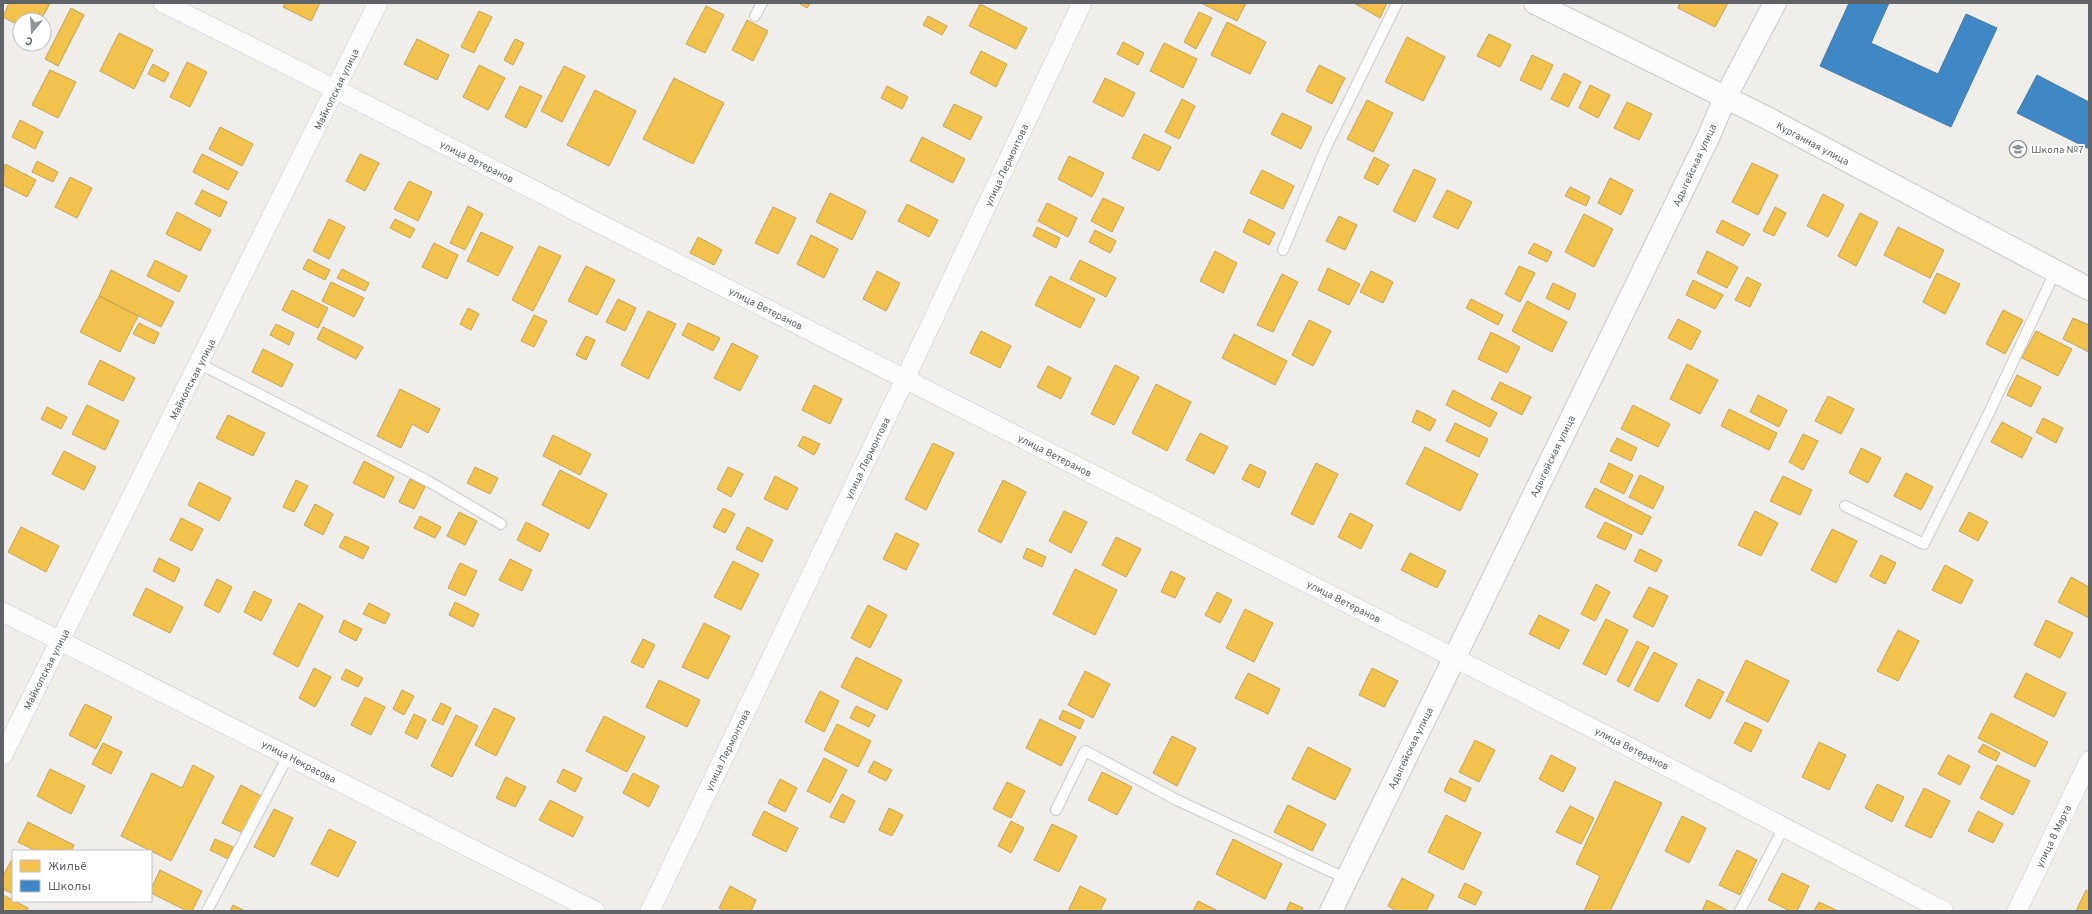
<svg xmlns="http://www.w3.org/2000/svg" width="2092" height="914" viewBox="0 0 2092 914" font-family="Overpass,sans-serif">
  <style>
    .homes { fill: #f2c14e; stroke: #c6a556 }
    .schools { fill: #3f88c5; stroke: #497da9 }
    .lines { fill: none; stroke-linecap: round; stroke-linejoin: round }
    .lane-casing { stroke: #cbcccc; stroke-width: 12 }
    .street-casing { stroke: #cbcccc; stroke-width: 20 }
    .secondary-casing { stroke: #cacacb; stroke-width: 24 }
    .lane { stroke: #fdfcfc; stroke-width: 10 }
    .street { stroke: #fdfcfc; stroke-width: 19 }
    .secondary { stroke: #fdfcfc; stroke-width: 22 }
    .labels { text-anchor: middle; stroke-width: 4; stroke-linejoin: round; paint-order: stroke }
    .street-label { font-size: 10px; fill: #5f6368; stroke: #fff }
    .poi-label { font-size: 10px; fill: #5f6368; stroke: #fff; text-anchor: start }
  </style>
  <rect width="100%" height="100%" fill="#efeeea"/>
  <path class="homes" d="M9,3H50L41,20H20V26L3,17Z
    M286,3H320L311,21L283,7Z
    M798,3H810L807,8Z
    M1201,3H1246L1237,21Z
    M1354,3H1387L1380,18Z
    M1680,3H1728L1715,27L1678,8Z
    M980,4L1027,28L1016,49L969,26Z
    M706,6L724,15L705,53L686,44Z
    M71,8L84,15L58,66L45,59Z
    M479,11L492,17L474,53L461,47Z
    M1199,12L1212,18L1196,49L1184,42Z
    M928,16L947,26L942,35L923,25Z
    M747,20L768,31L753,61L732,50Z
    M1227,22L1266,42L1250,74L1211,55Z
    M119,33L153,50L134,89L100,71Z
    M1489,34L1511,45L1500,67L1477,56Z
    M1407,37L1445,57L1423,101L1385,82Z
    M417,39L449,55L437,80L404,64Z
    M515,39L524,43L513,65L504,60Z
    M1123,42L1144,53L1138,65L1117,54Z
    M1164,43L1197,59L1183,88L1150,71Z
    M981,51L1007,64L996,87L970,73Z
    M1532,55L1553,65L1541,90L1520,80Z
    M187,62L207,72L190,107L170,97Z
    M153,64L169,73L164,82L148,74Z
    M479,65L505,78L488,110L463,97Z
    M1319,65L1345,78L1332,104L1306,91Z
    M564,66L585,76L562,122L541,111Z
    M50,70L76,82L58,118L32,105Z
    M1564,73L1581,82L1568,107L1551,99Z
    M674,78L724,103L693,164L643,139Z
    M1105,78L1135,93L1123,117L1093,102Z
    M1590,85L1610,95L1598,118L1579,108Z
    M520,86L542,96L526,128L505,117Z
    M887,86L908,97L902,109L881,98Z
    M595,90L636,111L609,166L567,145Z
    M1182,99L1195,106L1179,139L1165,132Z
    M1367,100L1393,113L1373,152L1347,139Z
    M1627,102L1652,114L1639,140L1614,128Z
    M954,104L982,117L970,140L943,126Z
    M1282,113L1312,127L1301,149L1271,134Z
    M20,120L43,132L35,149L12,137Z
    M220,127L253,144L242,166L209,149Z
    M1144,134L1171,147L1159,171L1132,158Z
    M922,137L965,159L953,183L910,161Z
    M202,154L238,172L228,190L193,172Z
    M360,154L379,163L365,191L346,181Z
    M1069,156L1104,173L1092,197L1058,179Z
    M1374,157L1389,165L1378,185L1364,178Z
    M37,161L58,172L53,182L32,172Z
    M1752,163L1778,175L1758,215L1732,202Z
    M5,164L36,180L27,197L3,185Z
    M1414,169L1436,179L1415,222L1393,211Z
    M1262,170L1294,186L1283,209L1250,193Z
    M70,177L92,188L77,218L55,207Z
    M1610,178L1633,190L1621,215L1598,203Z
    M409,181L432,192L418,221L394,209Z
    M1570,187L1590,197L1586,206L1565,196Z
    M202,190L227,202L220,217L195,204Z
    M1447,190L1472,202L1458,229L1433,217Z
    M830,193L866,211L852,240L816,222Z
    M1823,194L1844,205L1828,237L1807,226Z
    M1103,198L1124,208L1112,232L1091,221Z
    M1047,203L1077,218L1068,237L1038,221Z
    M907,204L938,220L929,237L898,221Z
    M468,206L483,214L465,250L450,243Z
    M773,207L796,218L778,254L755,243Z
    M1775,207L1786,213L1774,236L1763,231Z
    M177,212L211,230L200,251L166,234Z
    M1860,213L1878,222L1856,266L1838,256Z
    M1584,214L1613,229L1594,267L1565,252Z
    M1339,216L1357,225L1345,250L1326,241Z
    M329,219L345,227L329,259L313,251Z
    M395,219L415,229L410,238L390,228Z
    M1249,219L1275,233L1269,245L1243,232Z
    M1722,220L1750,234L1743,246L1716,232Z
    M1037,227L1060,238L1056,248L1033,236Z
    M1898,227L1944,250L1930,278L1884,255Z
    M1095,230L1116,241L1110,253L1089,242Z
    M481,232L513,247L498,276L467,261Z
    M811,235L838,249L824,278L797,264Z
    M698,237L722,250L714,265L690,253Z
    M434,243L458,255L447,279L422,267Z
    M1534,243L1552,252L1547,262L1528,253Z
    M539,246L561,256L533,311L512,300Z
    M1215,251L1237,263L1223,293L1200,281Z
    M1707,251L1738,267L1727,288L1697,273Z
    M308,259L330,270L325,280L303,269Z
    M155,260L187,276L179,292L147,276Z
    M1080,260L1116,278L1106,297L1070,279Z
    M586,266L615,280L597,315L568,301Z
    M1519,266L1535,273L1520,302L1505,294Z
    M1328,268L1360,284L1349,305L1318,290Z
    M342,269L369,283L365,291L337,278Z
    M111,270L174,302L161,327L99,296Z
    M877,271L900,283L886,311L863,299Z
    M1371,271L1393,282L1383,303L1360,292Z
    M1937,273L1960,284L1945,314L1923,302Z
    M1282,274L1298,282L1273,332L1257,325Z
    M1050,276L1095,299L1080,328L1035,305Z
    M1747,277L1761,284L1750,307L1735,300Z
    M1693,280L1723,295L1715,309L1686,295Z
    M331,282L364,298L354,317L322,301Z
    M1553,283L1576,294L1569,310L1546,298Z
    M292,290L328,308L318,328L282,310Z
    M99,296L138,316L120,352L80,332Z
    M618,299L636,308L625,331L606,322Z
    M1471,299L1503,315L1498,325L1466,308Z
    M1527,301L1567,322L1552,352L1512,331Z
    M468,308L479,314L471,330L460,324Z
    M2003,310L2023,320L2005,354L1986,344Z
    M648,311L676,324L648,379L621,365Z
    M534,315L547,321L534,347L521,341Z
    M2073,318L2089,325V352L2063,339Z
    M1678,319L1701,331L1691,350L1668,338Z
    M1309,320L1331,331L1313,366L1292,355Z
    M139,323L159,333L154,344L133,334Z
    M688,323L720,338L713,351L682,335Z
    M276,324L294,333L289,345L270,335Z
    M323,327L363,347L356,359L317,339Z
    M981,331L1011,346L1000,368L970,353Z
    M2036,331L2072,349L2058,376L2022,358Z
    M1491,332L1520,347L1507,373L1478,359Z
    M1234,334L1287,361L1275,385L1222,358Z
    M586,336L595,340L586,360L576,355Z
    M732,343L758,356L740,391L714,378Z
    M263,349L293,364L282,387L252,372Z
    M100,360L135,378L123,401L88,384Z
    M1687,364L1718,380L1700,414L1670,399Z
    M1115,365L1139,377L1114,425L1091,414Z
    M1048,366L1071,378L1061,399L1037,387Z
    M2017,375L2041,387L2031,407L2007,395Z
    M1500,382L1531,397L1522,415L1491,399Z
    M1156,384L1191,402L1167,451L1132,433Z
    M814,385L842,399L830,424L802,410Z
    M400,389L440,409L428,433L412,424L401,448L377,436Z
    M1453,390L1497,413L1490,427L1446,405Z
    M1758,395L1787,410L1779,427L1750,412Z
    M1828,396L1854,409L1841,434L1815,421Z
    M87,405L119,421L105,450L72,434Z
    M1633,405L1670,424L1658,447L1621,429Z
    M47,407L67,417L61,429L41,419Z
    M1729,409L1777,433L1769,450L1721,426Z
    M1417,410L1436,420L1430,431L1412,422Z
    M228,415L265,433L253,456L216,438Z
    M2043,418L2063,428L2056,443L2036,432Z
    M2002,422L2032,438L2022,458L1991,442Z
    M1455,423L1488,439L1479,457L1446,441Z
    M1200,433L1228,447L1214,474L1186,460Z
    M1803,434L1818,441L1803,470L1789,462Z
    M553,435L591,454L580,475L543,456Z
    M803,436L820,444L814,455L798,446Z
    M1617,438L1637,448L1631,461L1610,451Z
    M933,443L954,453L926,510L905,499Z
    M1425,447L1478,474L1460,511L1406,484Z
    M1861,448L1881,458L1868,483L1849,473Z
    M64,451L96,467L84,490L52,474Z
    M364,461L394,477L384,498L353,483Z
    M1316,463L1338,474L1313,525L1291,514Z
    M1609,463L1633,475L1624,494L1600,482Z
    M1250,464L1266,472L1259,488L1242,479Z
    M475,467L498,478L490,494L467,483Z
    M728,467L743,474L731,497L717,489Z
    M560,470L607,494L589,529L542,505Z
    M1906,473L1933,487L1921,510L1894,496Z
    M1640,475L1664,487L1653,509L1629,497Z
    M775,476L798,488L787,510L764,499Z
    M1783,476L1812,490L1800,515L1770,501Z
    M410,479L425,487L414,509L399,502Z
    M296,480L308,486L294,512L283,507Z
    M1003,480L1026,492L1001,543L978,531Z
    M199,482L231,498L219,521L188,505Z
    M1595,488L1651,517L1642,535L1585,507Z
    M315,504L333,514L323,535L304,525Z
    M723,508L735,514L725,533L713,527Z
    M1064,511L1087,522L1071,553L1049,541Z
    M1755,511L1778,523L1761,556L1738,545Z
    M459,512L477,521L465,545L447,536Z
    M1969,512L1988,522L1978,541L1959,531Z
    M1350,513L1373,525L1361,549L1338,537Z
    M420,516L441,527L435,538L414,528Z
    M181,518L203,529L192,551L170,540Z
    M526,522L549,534L540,552L517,540Z
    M1605,522L1632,535L1625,550L1597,537Z
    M21,527L59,546L46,572L8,552Z
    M747,527L773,540L762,562L736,549Z
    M1832,529L1857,541L1836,583L1811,570Z
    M896,533L919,544L906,570L883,559Z
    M345,536L369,547L363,559L339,547Z
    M1116,537L1141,549L1126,577L1102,565Z
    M1027,548L1046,557L1042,567L1023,558Z
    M1640,549L1662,560L1656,572L1634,561Z
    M1410,553L1446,571L1437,588L1401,570Z
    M1881,555L1896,563L1885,584L1870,576Z
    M159,558L180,569L174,582L153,571Z
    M510,559L532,570L522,591L499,580Z
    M733,561L759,574L741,610L714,597Z
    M460,563L477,571L465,596L448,588Z
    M1945,565L1973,580L1961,604L1932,590Z
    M1075,569L1117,590L1095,635L1053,614Z
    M1171,571L1185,578L1175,598L1161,592Z
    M2071,577L2089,587V618L2058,602Z
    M217,579L232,587L219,613L204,605Z
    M1596,584L1610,592L1595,621L1581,614Z
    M1649,587L1668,596L1653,627L1633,617Z
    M146,588L183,607L170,633L133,615Z
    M254,591L272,600L261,621L244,612Z
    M1217,592L1232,600L1220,623L1205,615Z
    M455,602L479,614L473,627L449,615Z
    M299,603L323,616L298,667L273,654Z
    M369,603L390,614L385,624L363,614Z
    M868,605L887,615L870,648L851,638Z
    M1245,609L1273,623L1254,662L1226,648Z
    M1539,615L1569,630L1559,649L1529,634Z
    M1606,619L1628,630L1606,675L1583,664Z
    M344,620L362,629L356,641L339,632Z
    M2046,620L2073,633L2060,658L2034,645Z
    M704,623L730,636L708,679L682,667Z
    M1898,630L1919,641L1898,681L1877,671Z
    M643,639L655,645L643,668L631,662Z
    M1637,641L1649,647L1629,687L1617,681Z
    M1654,652L1677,664L1658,702L1634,690Z
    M856,657L902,680L887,710L841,687Z
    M1746,660L1789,681L1768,722L1726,701Z
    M314,668L331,677L315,707L299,698Z
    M1372,668L1398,681L1384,707L1359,695Z
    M346,669L363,678L358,687L341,679Z
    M1085,671L1110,684L1093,718L1068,705Z
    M1248,673L1280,689L1268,714L1235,698Z
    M2026,673L2066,693L2054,717L2014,697Z
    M1698,679L1724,692L1710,719L1685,706Z
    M659,680L700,700L687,727L646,707Z
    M402,690L414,696L404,715L393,709Z
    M820,691L839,701L824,732L805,722Z
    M365,697L385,707L371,735L351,725Z
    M441,703L451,708L443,725L432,720Z
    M85,704L112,717L96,749L69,735Z
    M856,706L875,715L869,727L850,718Z
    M494,708L515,718L496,756L475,745Z
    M1063,710L1084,720L1080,729L1059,719Z
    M1991,713L2048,742L2035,767L1978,738Z
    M414,714L426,720L417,739L405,733Z
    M456,715L478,726L452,777L431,766Z
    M604,716L645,737L627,772L586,751Z
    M1040,719L1076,737L1061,766L1026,748Z
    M1745,722L1762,730L1751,752L1734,743Z
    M837,724L871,741L858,767L824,750Z
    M1172,736L1196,748L1177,786L1153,773Z
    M1475,740L1495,750L1479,782L1459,772Z
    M1819,742L1846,755L1829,790L1802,777Z
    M103,743L122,752L111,774L92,764Z
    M1983,744L2000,753L1996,761L1978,752Z
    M1308,747L1351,769L1335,800L1292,779Z
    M1551,755L1576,768L1563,792L1539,779Z
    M1948,755L1970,766L1960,785L1938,774Z
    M824,758L847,770L830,803L807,791Z
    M874,761L892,770L886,781L868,772Z
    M193,765L214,776L171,861L121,836L152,773L182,788Z
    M1997,765L2030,781L2013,815L1980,798Z
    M50,769L85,786L71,814L37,796Z
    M563,769L582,778L575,792L557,782Z
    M1102,772L1132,787L1117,815L1088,800Z
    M633,773L659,786L649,807L623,793Z
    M506,777L526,787L515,807L496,798Z
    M1450,778L1471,788L1465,802L1444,791Z
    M780,779L797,788L785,812L768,803Z
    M1615,781L1662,803L1610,911H1584L1600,876L1576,864Z
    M1007,782L1025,791L1011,818L993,809Z
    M1877,784L1904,797L1892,822L1865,808Z
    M241,785L261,796L243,833L222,823Z
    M1924,788L1950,801L1931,838L1905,826Z
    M842,794L855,801L844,823L830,817Z
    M550,800L583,817L573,837L539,820Z
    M1288,805L1326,824L1312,851L1274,832Z
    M1570,806L1594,818L1581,844L1556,832Z
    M889,808L903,815L892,836L879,830Z
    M274,809L293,818L274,857L254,847Z
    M764,811L798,828L786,852L752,835Z
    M1978,811L2003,824L1993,843L1968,831Z
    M1446,815L1481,833L1463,870L1428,852Z
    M1682,816L1706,828L1689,863L1665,851Z
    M1011,821L1024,828L1011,853L998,846Z
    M28,822L74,845L71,851H36L18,842Z
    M1052,824L1077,836L1059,872L1034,860Z
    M329,829L356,842L338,877L311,864Z
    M215,839L233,847L228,859L210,850Z
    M1233,839L1282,864L1265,899L1216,874Z
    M1737,850L1757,860L1740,895L1719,885Z
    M11,861L13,862V894L3,889V876Z
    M160,870L202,891L192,911H187L151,893V889Z
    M1782,873L1809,886L1797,911H1790L1768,900Z
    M1402,878L1434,895L1426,911H1397L1388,906Z
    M1465,883L1482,892L1475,905L1458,897Z
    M730,886L756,900L751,911H725L719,908Z
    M1080,886L1106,899L1100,911H1068Z
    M2086,890L2089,892V911H2076Z
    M3,895L28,908L26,911H3Z
    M1707,900L1729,911H1702Z
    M1198,901L1218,911H1193Z
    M1290,902L1303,908L1302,911H1286Z
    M1819,902L1838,911H1814Z
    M233,905L245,911H230Z"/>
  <path class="schools" d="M1849,3H1889L1871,43L1938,74L1966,14L1997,28L1951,127L1820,66Z
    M2037,75L2089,102V149L2017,113Z"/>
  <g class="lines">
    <defs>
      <path id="lane" d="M755,16L762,3
        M1283,250L1326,147L1397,3
        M200,364L428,481L501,524
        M1845,506L1924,544L1987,417L2055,272
        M1056,810L1085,751L1179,801L1347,879
        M207,911L288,756
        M1740,911L1784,827"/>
      <path id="street" d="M163,3C412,126 659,255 907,380C1253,556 1601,730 1944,911
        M3,612L595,911
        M3,755L378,3
        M650,911L905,379L1082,3
        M2017,911L2089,761"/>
      <path id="secondary" d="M1535,3L1767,118L2089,289
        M1331,911L1708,138L1725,98L1775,3"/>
    </defs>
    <use href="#lane" class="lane-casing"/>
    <use href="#street" class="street-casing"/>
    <use href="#secondary" class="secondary-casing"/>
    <use href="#lane" class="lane"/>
    <use href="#street" class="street"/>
    <use href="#secondary" class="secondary"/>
  </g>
  <defs>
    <symbol id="school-ring" viewBox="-11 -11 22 22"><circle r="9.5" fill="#fff" stroke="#919496" stroke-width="1.5"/><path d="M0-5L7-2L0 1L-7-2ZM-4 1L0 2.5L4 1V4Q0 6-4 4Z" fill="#919496"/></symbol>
  </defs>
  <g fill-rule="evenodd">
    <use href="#school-ring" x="2008" y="139" width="20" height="20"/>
  </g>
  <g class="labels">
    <g class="street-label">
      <text transform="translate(336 89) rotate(-64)" y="4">Майкопская улица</text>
      <text transform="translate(1813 143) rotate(28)" y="4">Курганная улица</text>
      <text transform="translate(477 161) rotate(27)" y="4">улица Ветеранов</text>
      <text transform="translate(1006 165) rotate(-65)" y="4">улица Лермонтова</text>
      <text transform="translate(1694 165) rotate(-65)" y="4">Адыгейская улица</text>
      <text transform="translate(766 308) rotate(27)" y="4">улица Ветеранов</text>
      <text transform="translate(192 379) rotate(-63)" y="4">Майкопская улица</text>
      <text transform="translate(1055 455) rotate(27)" y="4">улица Ветеранов</text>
      <text transform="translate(1552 456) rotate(-64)" y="4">Адыгейская улица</text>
      <text transform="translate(867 458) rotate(-64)" y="4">улица Лермонтова</text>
      <text transform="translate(1344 601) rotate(27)" y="4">улица Ветеранов</text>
      <text transform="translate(46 669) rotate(-63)" y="4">Майкопская улица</text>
      <text transform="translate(1410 748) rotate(-64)" y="4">Адыгейская улица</text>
      <text transform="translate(1632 748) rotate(27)" y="4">улица Ветеранов</text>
      <text transform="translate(727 750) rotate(-64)" y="4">улица Лермонтова</text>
      <text transform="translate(299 761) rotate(27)" y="4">улица Некрасова</text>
      <text transform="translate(2053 836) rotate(-64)" y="4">улица 8 Марта</text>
    </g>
    <g class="poi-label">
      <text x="2031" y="153">Школа №7</text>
    </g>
  </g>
  <rect width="2092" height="914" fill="none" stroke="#5f6368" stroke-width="8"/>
  <rect x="12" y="850" width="140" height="52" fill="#ffffff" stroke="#bfc1c3"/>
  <rect x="20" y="860" width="20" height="12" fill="#f2c14e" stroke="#bfc1c3"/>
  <text x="48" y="870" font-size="12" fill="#5f6368">Жильё</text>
  <rect x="20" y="880" width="20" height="12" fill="#3f88c5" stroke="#bfc1c3"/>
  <text x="48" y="890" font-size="12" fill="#5f6368">Школы</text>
  <g transform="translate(32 32) rotate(198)"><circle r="19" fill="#ffffff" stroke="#bfc1c3"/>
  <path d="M0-3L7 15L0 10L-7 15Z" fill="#919496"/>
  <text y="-6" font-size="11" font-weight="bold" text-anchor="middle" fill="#5f6368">С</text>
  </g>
</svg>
